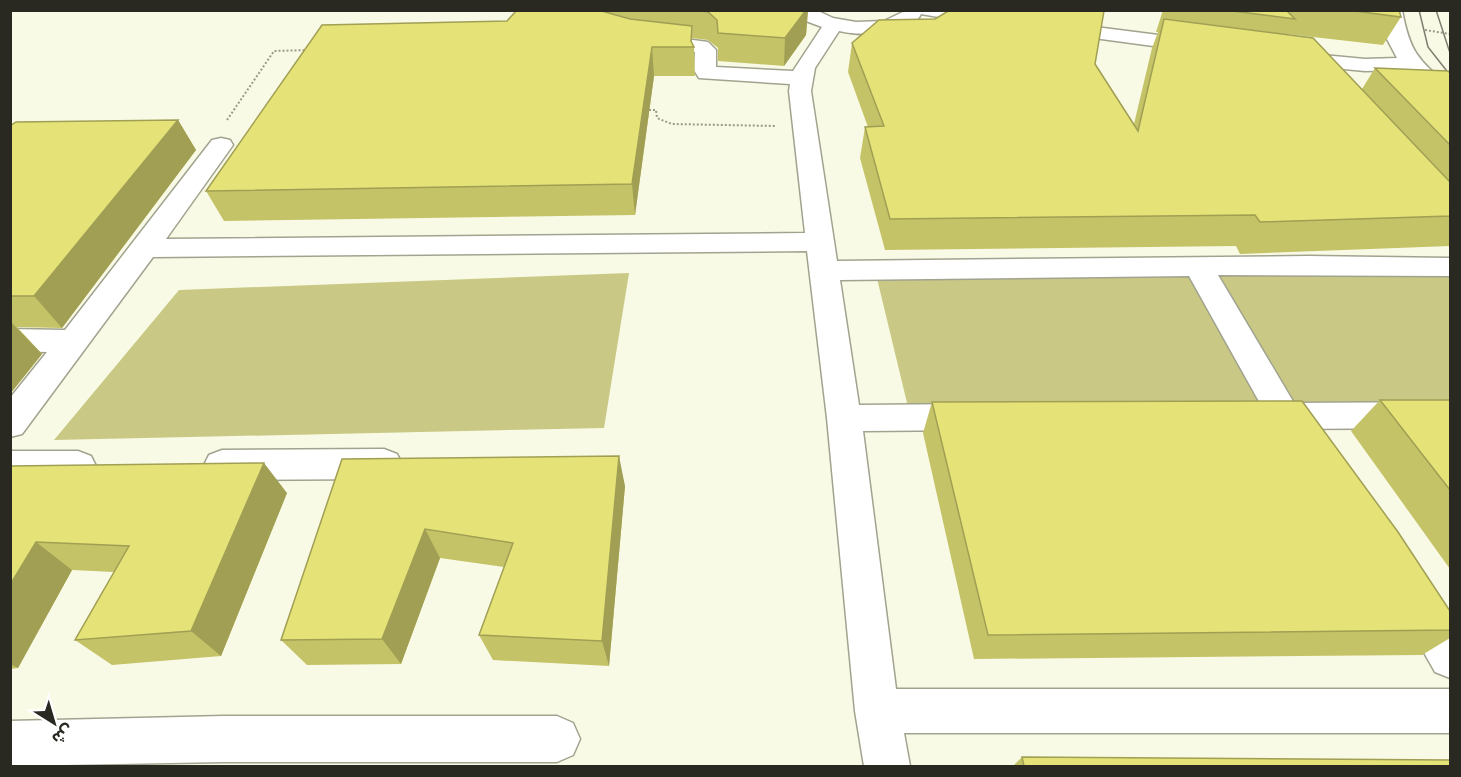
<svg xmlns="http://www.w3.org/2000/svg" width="1461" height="777" viewBox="0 0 1461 777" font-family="'Asap Condensed','Noto Sans Arabic',sans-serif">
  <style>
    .green { fill: #c9c985 }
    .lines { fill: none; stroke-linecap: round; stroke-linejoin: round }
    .minor-casing { stroke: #a2a38f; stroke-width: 3 }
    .path { stroke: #99998b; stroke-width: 2; stroke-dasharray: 2 2; stroke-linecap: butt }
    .minor { fill: #fff; fill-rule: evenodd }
    .tram { stroke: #7f7f72; stroke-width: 1.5 }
    .wall { fill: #c5c367 }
    .shaded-wall { fill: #a09f54 }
    .building { fill: #e5e378; stroke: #a09f54; stroke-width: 1.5 }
  </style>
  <rect width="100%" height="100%" fill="#f9fae5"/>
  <path class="green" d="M1450,258V407H908L874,266Z
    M629,273L604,428L54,440L179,290Z"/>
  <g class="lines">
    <defs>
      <path id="minor" d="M586,10H606L605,22L625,31L708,42L716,50V67L793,71L822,27L806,21L792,10H816L833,18L856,22L884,21L907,10H967L997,16L1000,20L997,24L990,26L921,14C910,37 860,36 839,31L815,68L811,91L837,261L1308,256L1450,258V276L1218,275L1294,403L1450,402V428L1268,429L1256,425L1251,416L1256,407L1261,405L1189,276L840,280L859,405L974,404L986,408L991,417L986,426L974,430L863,431L896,689H1450V733H904L910,766H864L855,711L827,418L807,251L153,257L22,434L10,437V398L47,352L10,351V329L65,330L212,140L221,138L230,140L233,145L166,239L805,233L789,91L790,84L699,78L694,70L695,52C675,49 586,46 584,20C584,17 586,14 586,10Z
        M1382,10H1402C1410,53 1418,59 1450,87V105L1442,103L1407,70L1365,71L1291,64L1284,62L1280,58L1284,54L1291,52L1365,59L1397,58L1387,39Z
        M1056,22L1198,40L1205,42L1208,46L1205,50L1198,52L1049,32L1046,28L1049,24Z
        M384,449L397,454L402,464L397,474L384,479L222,480L209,475L204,465L209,455L222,450Z
        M10,451H78L91,456L96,466L91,476L78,481H10Z
        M1417,586L1431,592L1450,620V678L1435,672L1397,605L1403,592Z
        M224,716H557L573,723L580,739L573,755L557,762H224L10,766V721Z"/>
    </defs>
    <use href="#minor" class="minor-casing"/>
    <path class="path" d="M1425,30L1450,34
      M645,110H656L657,118L672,124L776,126
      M227,120L274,51L309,50"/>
    <use href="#minor" class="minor"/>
    <path class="tram" d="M1419,10L1428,47L1450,75
      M1436,10L1450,53"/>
  </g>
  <path class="wall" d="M606,10H808L806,35L784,66L718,61V48L708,40L692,38V44L694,47L695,76H654L635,215L224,221L206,191L507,21L606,13Z
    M950,10H1102L1095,64L1134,124L1152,48L1158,32H1156L1163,10H1399L1401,17L1383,45L1287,34L1362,89L1375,68L1450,73V246L1240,254L1236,246L885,250L860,158L865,127H868L848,72L852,43L935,19Z
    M178,120L196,150L62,328L17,327L42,354L10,394V126Z
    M1380,400H1450V569L1351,431Z
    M932,402L1450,611V638L1422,655L974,659L923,433Z
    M342,459L625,486L609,666L493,660L479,635L504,567L440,558L401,664L307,665L281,640Z
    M10,466L287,493L221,656L112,665L75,640L114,572L72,570L18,668L10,669Z
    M1022,757L1450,766H1013Z"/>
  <path class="shaded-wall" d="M806,10H808L806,35L784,66L785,38Z
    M652,47L654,76L635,215L632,184Z
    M178,120L196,150L62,328L34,296Z
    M12,323L42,354L10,394V325Z
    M619,456L625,486L609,666L602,641Z
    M264,463L287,493L221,656L191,631Z
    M425,529L440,558L401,664L382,639Z
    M36,542L72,570L18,668L10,664V585Z"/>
  <path class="building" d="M517,10H598L630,19L692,26L691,41L694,47H652L632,184L206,191L322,25L507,21Z
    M697,10H806L785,38L718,33L717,20L708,12Z
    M950,10H1096L1104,11L1095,64L1138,131L1164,19L1313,38L1450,182V216L1260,222L1255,215L890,219L865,127L884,126L852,43L879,20L935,19Z
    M1225,10H1286L1295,19Z
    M1347,10H1399L1401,17Z
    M1375,68L1448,71L1450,73V145Z
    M178,120L34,296H10V126L16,122Z
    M1380,400H1450V490Z
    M1302,401L1398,532L1450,611V630L988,635L932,402Z
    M619,456L602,641L479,635L513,543L425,529L382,639L281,640L342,459Z
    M264,463L191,631L75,640L129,546L36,542L10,585V466Z
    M1022,757L1450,760V766H1024Z"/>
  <rect width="1461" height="777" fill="none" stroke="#292922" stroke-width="24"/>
  <g transform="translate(54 723) rotate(143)" stroke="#ffffff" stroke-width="4.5" paint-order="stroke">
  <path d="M0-4.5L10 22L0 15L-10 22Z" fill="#292922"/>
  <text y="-9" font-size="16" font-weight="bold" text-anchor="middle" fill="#292922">ش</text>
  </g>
</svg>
